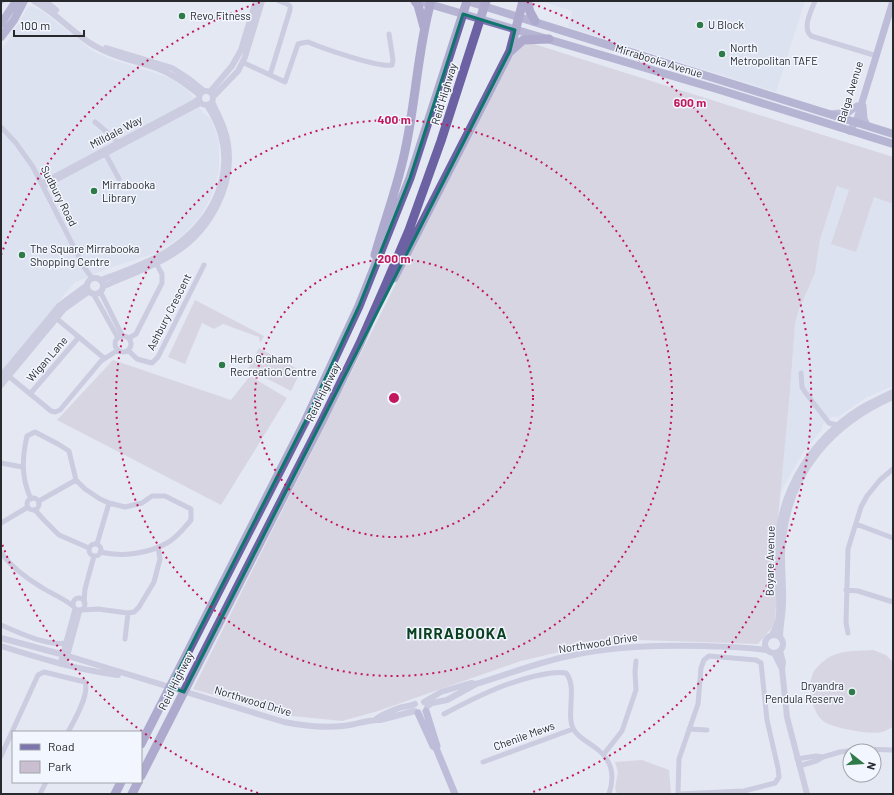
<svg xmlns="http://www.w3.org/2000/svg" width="894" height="795" viewBox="0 0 894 795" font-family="Barlow,sans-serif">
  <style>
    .built { fill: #d4dcee }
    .green { fill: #cabfd0 }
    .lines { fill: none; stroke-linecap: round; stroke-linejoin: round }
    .minor { stroke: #adaaca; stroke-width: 5 }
    .tertiary { stroke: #adaaca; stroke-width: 6 }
    .secondary { stroke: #918bba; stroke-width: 7 }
    .primary { stroke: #7d75ae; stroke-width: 8 }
    .motorway { stroke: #6c61a3; stroke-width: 9 }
    .marked { fill: none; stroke: #0f766e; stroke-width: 3; stroke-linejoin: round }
    .ring { fill: none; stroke: #c2185b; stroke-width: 2; stroke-dasharray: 2 4 }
    .poi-dot { fill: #2e7a48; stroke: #f2f6fe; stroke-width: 1.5 }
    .labels { text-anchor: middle; stroke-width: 3; stroke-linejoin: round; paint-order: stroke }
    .poi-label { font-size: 11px; fill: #27292d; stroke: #f2f6fe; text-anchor: start }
    .street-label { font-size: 11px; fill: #27292d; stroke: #f2f6fe }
    .district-label { font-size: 15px; font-weight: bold; letter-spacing: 1px; fill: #0a4120; stroke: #f2f6fe }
    .centre { fill: #c2185b; stroke: #f2f6fe; stroke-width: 2 }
    .ring-label { font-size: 12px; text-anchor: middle; font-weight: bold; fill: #c2185b; stroke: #f2f6fe; stroke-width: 3; stroke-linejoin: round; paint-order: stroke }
  </style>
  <rect width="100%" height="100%" fill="#e4e8f3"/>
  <path class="built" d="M541,1H805L776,92L568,27L572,11Z
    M31,6L41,10L94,52L110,59L170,78L189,91L203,113L211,119L219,142V172L211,197L200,217L183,235L156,253L106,269L74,283L1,371V50L9,40L28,7Z
    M851,144L893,157V386L867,397L838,417H832L823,424L822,429L802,454L784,486L780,494L790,391L795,324L798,312L815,273L820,240Z"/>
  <path class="green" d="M518,39L893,157V204L874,197L856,252L831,244L849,190L837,186L820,240L815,273L798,312L795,324L790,391L778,519L776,605L775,624L758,644L639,640L589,645L521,661L378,711L342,721L282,715L193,689Z
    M195,300L264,336L260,343L259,337L223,324L214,329L202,323L185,364L168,357Z
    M259,348L301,371L291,391L248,369Z
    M113,360L231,400L250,376L287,398L221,505L57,420Z
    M873,650L886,655L893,662V727C890,728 886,731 882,732C872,735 831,728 823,721C812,712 807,686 813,673C817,666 826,658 834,655C845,650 861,651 873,650Z
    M642,760L669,770L671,794H617L615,788L618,772L615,762Z"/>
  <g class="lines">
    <path class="minor" d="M815,1C811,11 802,28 811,36L877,56
      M1,2L2,1
      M242,62L285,82L298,44L302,43L308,42C322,48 379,68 392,65L393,60L389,34
      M270,75L290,10V6L287,4L279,1
      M95,122L115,139L118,144
      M1,127L16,143L33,167L84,267L92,278
      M104,151L119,179
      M42,183L194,102L199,98
      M43,187L201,103
      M101,293L122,335
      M94,295L118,338
      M56,318L104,358
      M115 344a8 8 0 1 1 16 0a8 8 0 1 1-16 0Z
      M129,338L136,334L162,283V274L156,263
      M128,350L137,359L152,363L158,357L204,265
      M801,373L802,387L805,392L829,423L837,425
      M6,374L51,411L55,412L60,410L101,361L118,350
      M30,394L79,337
      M1,463L22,467
      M27 504a6 6 0 1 1 12 0a6 6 0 1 1-12 0Z
      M31,499C21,478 22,458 27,436L35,432L58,444L69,451L76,480L85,489L100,499L109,503L125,507L142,503L152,496H165L191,509V520C184,528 177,538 167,543C148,554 121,557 100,552
      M39,501L76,480
      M35,510L44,520L59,535L89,548
      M1,523L28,507
      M856,524L893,538
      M97,544L109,503
      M89 550a6 6 0 1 1 12 0a6 6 0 1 1-12 0Z
      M1,553C11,566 26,578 41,587C52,594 63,598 73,606
      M846,590L858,591L893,602
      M73 604a6 6 0 1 1 12 0a6 6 0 1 1-12 0Z
      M84,602L85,589L94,556
      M82,610L98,609L128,613L134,612L139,607L154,582L160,559L158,547
      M1,625C19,633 47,646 66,643
      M848,633L846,623L848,549L861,507L867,496L880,480L893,469
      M125,639L128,613
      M60,664L75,609
      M65,665L80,610
      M444,714C474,698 502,684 535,676C546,674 555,671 566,673C578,687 565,716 574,730C578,737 586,741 593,746C611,758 616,773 609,794
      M689,729L707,730
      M604,754L622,731L636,690L635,672L636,661
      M1,756L38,675L44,672L85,682C90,694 74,721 68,732
      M797,759L816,756L823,757
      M483,762L573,729
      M799,766L816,761L823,757L840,752L863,749L893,750
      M40,794L46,782
      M678,794L679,759L698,704L701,668L704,660L709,656L756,660L761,663L767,720L778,768L779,777L775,783L744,791L678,794"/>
    <path class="tertiary" d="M34,1C57,13 73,34 95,46C115,58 137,61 159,69C174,75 187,85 200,95
      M45,1L56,10
      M106,48L172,68L189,79L204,91
      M199 98a7 7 0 1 1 14 0a7 7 0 1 1-14 0Z
      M210,92L232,66L241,50L256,1
      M213,97L238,71L245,57L262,1
      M87 286a8 8 0 1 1 16 0a8 8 0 1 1-16 0Z
      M101,280C123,272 146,264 166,252C219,220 243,160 207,105
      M104,286C128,275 154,267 176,252C210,230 234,186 228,145C226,130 219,116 212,102
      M1,376L59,306L86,286
      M1,385L64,309L88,292
      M765 644a9 9 0 1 1 18 0a9 9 0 1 1-18 0Z
      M772,635C774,630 777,626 778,621C780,613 779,604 779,596C778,578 777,560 778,541C781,488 813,439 858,410C869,403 881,398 893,392
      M780,637C780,625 783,615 783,603C784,582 780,560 783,539C790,472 832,424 893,397
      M1,638L68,656L284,722C304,726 323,728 343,726C356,725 368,719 380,720L415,711
      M1,646C39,658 78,670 118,675
      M780,651L783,662L782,669L787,717L807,794
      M774,653L782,669
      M424,702L441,692L471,683L476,684C505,675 534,664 564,657C611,646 658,645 706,646C726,647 746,647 766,650
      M427,707L432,703L447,700L476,684
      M375,720C382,714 391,711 399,708C405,706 409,707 415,704"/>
    <path class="secondary" d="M863,106L864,119L867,125
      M831,114L849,112L857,106
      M849,131L856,122L893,1
      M426,711L437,746
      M418,713L433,746L436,748L455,794"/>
    <path class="primary" d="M419,1L720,90L893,144
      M467,1L893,134
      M1,24L16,1
      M1,37L14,20L24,1"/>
    <path class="motorway" d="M415,1L418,5L424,27
      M527,1L530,12L535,21
      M511,51L523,40L549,39
      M375,255C385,219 399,183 406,146C416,98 418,48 431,1
      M394,278L510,51L523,1
      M141,744L305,422L359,306L410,178L467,1
      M141,776L322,421L360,343L386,284L409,230L441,141L486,1
      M115,794L121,782
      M132,794L138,782"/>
  </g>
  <path d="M0 0H894V795H0ZM463,14L515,30L510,51L184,692L170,687L305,422L359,306L410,178Z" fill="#e4e8f3" fill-opacity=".55" fill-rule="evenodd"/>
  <path class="marked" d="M463,14L515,30L510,51L184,692L170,687L305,422L359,306L410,178Z"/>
  <g class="ring">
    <circle cx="394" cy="398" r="139"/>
    <circle cx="394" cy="398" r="278"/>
    <path d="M258 793A418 418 0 0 1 1 541M1 255A418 418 0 0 1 261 2M527 2A418 418 0 0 1 530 793"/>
  </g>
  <g class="poi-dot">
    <circle cx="182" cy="16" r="4"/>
    <circle cx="700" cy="25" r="4"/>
    <circle cx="722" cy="54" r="4"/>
    <circle cx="94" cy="191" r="4"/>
    <circle cx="22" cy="255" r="4"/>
    <circle cx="222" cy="365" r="4"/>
    <circle cx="852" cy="692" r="4"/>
  </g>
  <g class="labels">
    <g class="poi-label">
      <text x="190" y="20">Revo Fitness</text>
      <text x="708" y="29">U Block</text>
      <text x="730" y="52">North<tspan x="730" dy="13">Metropolitan TAFE</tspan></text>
      <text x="102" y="189">Mirrabooka<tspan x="102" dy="13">Library</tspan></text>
      <text x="30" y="253">The Square Mirrabooka<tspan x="30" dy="13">Shopping Centre</tspan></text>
      <text x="230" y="363">Herb Graham<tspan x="230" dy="13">Recreation Centre</tspan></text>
      <text x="844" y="690" text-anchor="end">Dryandra<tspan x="844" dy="13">Pendula Reserve</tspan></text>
    </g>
    <g class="street-label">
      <text transform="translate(659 61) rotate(17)" y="4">Mirrabooka Avenue</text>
      <text transform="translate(850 92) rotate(-73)" y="4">Balga Avenue</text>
      <text transform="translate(444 94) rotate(-73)" y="4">Reid Highway</text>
      <text transform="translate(116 132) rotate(-28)" y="4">Milldale Way</text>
      <text transform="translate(59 196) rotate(63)" y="4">Sudbury Road</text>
      <text transform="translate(169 312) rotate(-63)" y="4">Ashbury Crescent</text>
      <text transform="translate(47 359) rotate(-49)" y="4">Wigan Lane</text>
      <text transform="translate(323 392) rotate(-64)" y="4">Reid Highway</text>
      <text transform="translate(770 561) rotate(-89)" y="4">Boyare Avenue</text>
      <text transform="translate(598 643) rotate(-9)" y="4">Northwood Drive</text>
      <text transform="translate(176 681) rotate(-63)" y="4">Reid Highway</text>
      <text transform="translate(253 701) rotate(17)" y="4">Northwood Drive</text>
      <text transform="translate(524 736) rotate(-20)" y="4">Chenile Mews</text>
    </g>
    <g class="district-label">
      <text x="457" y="639">MIRRABOOKA</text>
    </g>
  </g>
  <circle cx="394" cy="398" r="6" class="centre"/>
  <g class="ring-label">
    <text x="690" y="107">600 m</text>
    <text x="394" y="124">400 m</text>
    <text x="394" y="263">200 m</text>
  </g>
  <rect width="894" height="795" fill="none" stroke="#27292d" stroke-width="4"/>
  <rect x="12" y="731" width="130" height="52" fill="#f2f6fe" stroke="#a1a4aa"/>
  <rect x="20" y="744" width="20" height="6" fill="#7d75ae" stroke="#a1a4aa"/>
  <text x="48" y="751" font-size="12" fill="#27292d">Road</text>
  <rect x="20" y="761" width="20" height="12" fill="#cabfd0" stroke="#a1a4aa"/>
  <text x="48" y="771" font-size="12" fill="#27292d">Park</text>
  <g transform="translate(862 763) rotate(107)"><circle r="19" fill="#f2f6fe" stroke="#a1a4aa"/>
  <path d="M0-3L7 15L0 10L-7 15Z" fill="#2e7a48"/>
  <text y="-6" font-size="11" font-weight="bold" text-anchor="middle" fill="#27292d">N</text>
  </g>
  <path d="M14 30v6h70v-6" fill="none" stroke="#27292d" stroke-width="2"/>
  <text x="20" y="30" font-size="12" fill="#27292d" stroke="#f2f6fe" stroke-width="3" paint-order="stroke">100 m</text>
</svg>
